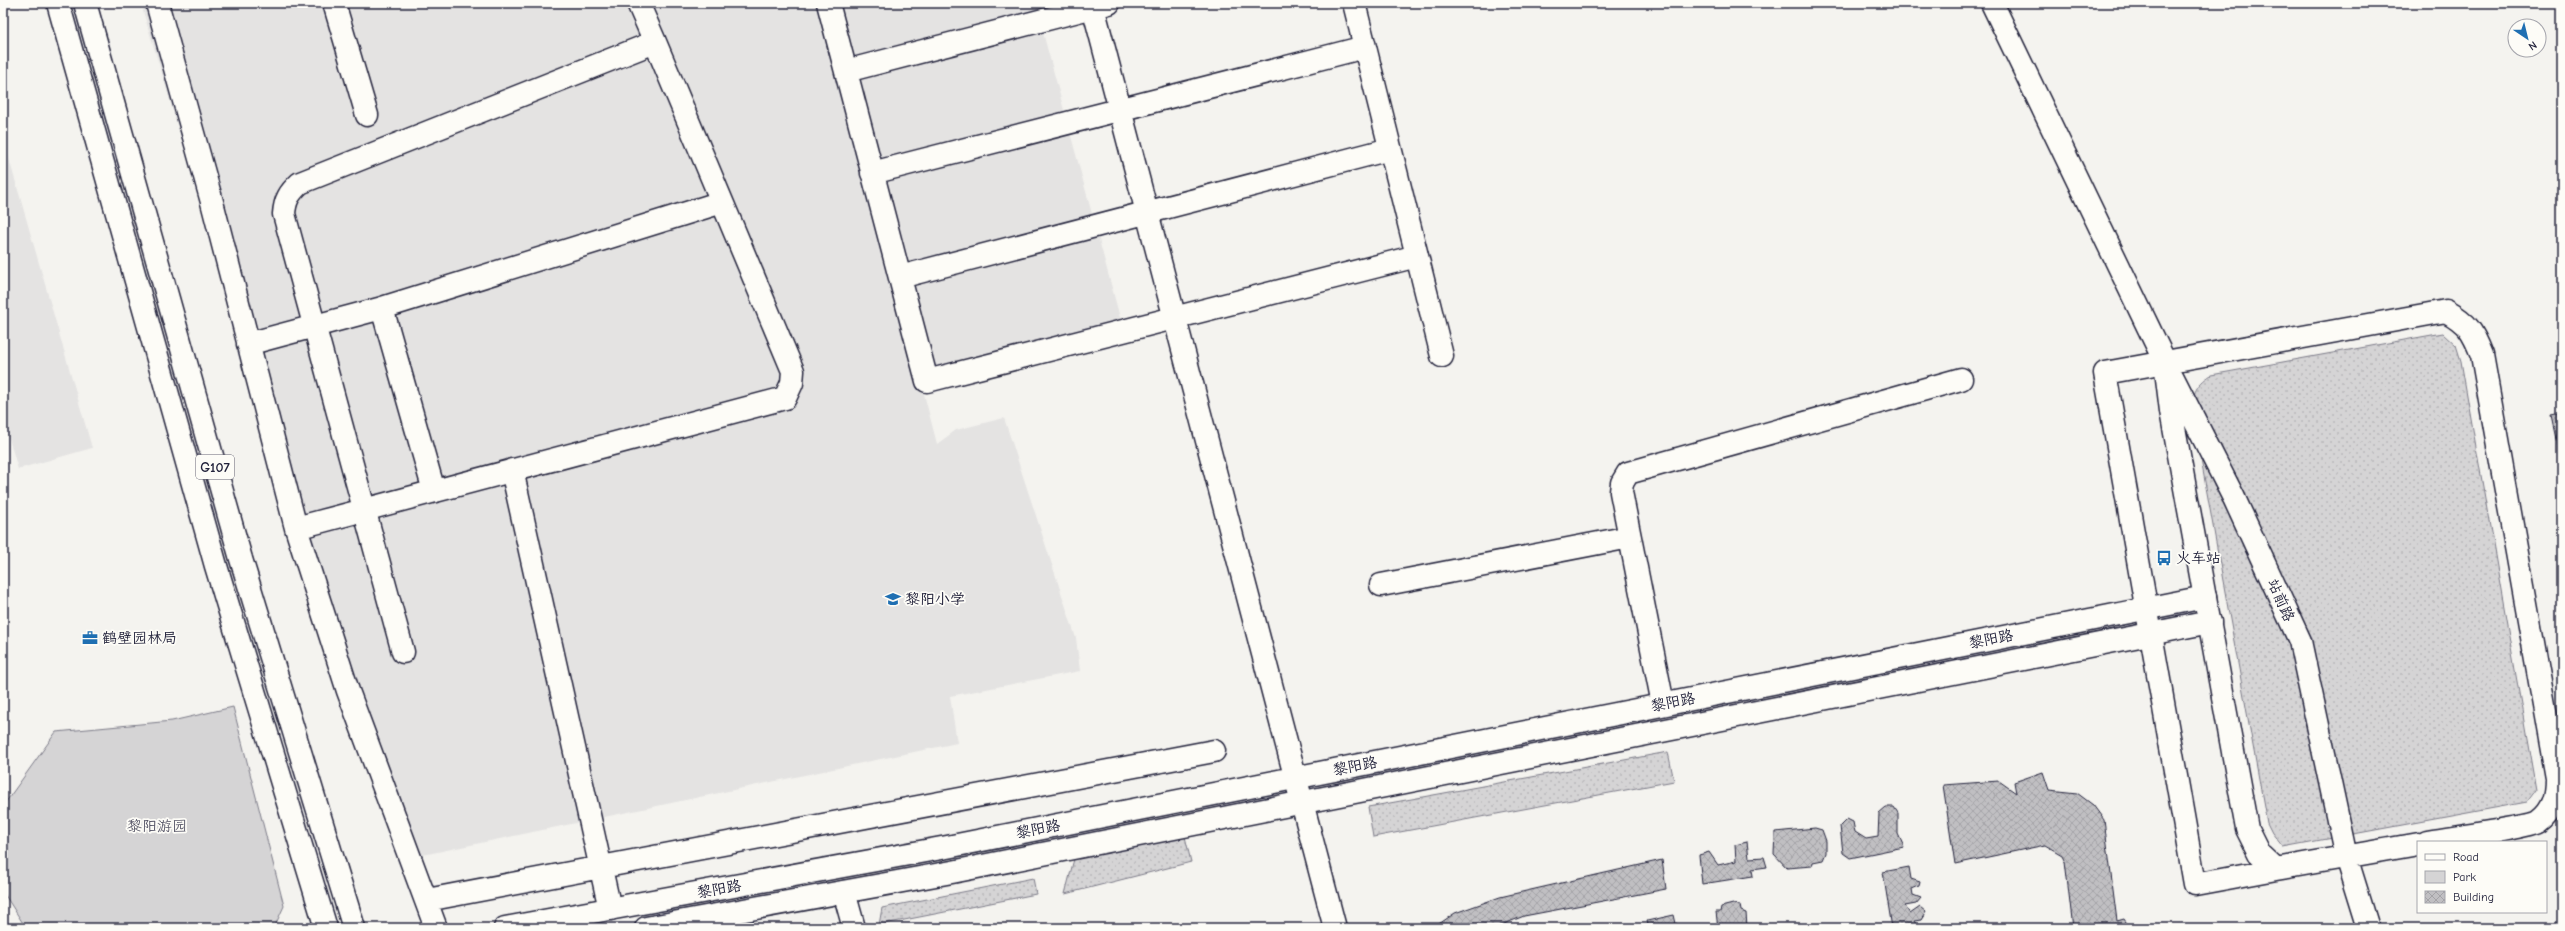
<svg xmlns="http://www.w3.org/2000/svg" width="2565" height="931" viewBox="0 0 2565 931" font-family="'Comic Neue','LXGW WenKai TC',sans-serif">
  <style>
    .built { fill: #e4e3e2 }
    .grass { fill: url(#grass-dots); stroke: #7c7b88 }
    .park { fill: #d5d4d5; stroke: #7c7b88 }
    .building { fill: url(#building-cross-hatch); stroke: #22223b }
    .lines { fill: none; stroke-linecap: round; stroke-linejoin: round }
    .minor-casing { stroke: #22223b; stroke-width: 25 }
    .major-casing { stroke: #22223b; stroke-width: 25 }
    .highway-casing { stroke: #22223b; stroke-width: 25 }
    .minor { stroke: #fdfcf7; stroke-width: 22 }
    .major { stroke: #fdfcf7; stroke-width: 22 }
    .highway { stroke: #fdfcf7; stroke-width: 22 }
    .labels { text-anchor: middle; stroke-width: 3.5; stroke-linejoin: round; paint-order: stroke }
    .shield { fill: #fdfcf7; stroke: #646373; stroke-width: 1 }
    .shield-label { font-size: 14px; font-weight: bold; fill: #22223b }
    .poi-label { font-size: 15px; fill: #22223b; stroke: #fdfcf7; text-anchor: start }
    .street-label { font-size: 15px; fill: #22223b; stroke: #fdfcf7 }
    .park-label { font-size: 15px; fill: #585769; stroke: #fdfcf7 }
  </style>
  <defs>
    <pattern id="grass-dots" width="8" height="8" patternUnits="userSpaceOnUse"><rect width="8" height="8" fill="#d5d4d5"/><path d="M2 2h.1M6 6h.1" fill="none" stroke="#b7b6b8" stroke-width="1.8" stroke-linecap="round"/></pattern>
    <pattern id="building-cross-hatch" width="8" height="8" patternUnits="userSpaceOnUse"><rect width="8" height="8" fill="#c0bfc2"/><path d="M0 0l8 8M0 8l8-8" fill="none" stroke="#a5a4a8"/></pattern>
  </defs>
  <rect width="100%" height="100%" fill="#f4f3ef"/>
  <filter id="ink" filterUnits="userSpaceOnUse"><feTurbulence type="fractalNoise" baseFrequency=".025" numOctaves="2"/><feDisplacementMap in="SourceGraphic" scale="8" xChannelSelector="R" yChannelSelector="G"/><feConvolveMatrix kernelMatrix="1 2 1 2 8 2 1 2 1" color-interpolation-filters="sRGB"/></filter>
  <g filter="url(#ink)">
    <path class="built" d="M146,3H1035L1125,336L923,390L937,444L956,430L1004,418L1076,638L1080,671L950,696L957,743L399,860L143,11Z
      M3,138L92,448L18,469L3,418Z"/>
    <path class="grass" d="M2443,333L2456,345L2461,361L2536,790L2527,802L2283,847L2272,833L2267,823L2192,410C2193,392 2196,385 2211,375Z
      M1668,752L1674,781L1373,837L1368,807Z
      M1183,828L1191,862L1065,894L1075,855Z
      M1033,878L1036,894L879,925L882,908Z"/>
    <path class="park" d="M233,707L284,906L274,928H26L3,892V806L56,732L172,721Z"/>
    <path class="building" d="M2562,415V463L2552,417Z
      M2043,772L2049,790L2077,793L2093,805L2104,820L2117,921L2124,919L2130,928H2073L2065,861L2062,855L2045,845L1955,864L1943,785L1999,781L2016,793L2014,782Z
      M1886,807H1894L1898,813V834L1904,847L1850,858L1843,853L1840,826L1847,819L1853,822L1855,832L1866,839L1878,837L1879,813Z
      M1815,828L1822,830L1826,841V853L1823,860L1813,862L1812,866L1787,868L1774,854L1775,832Z
      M1747,842L1749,858L1764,857L1767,867L1752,869L1753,876L1702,884L1699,855L1709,852L1718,865L1736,861L1735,845Z
      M1662,860L1666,889L1524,916L1494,928H1433L1455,913L1500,897Z
      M1909,867L1911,879L1920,882L1919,886L1912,889L1913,895L1921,898L1916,904L1905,906L1910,914L1920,907L1926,912L1921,920L1914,921L1919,928H1892L1883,872Z
      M1733,904L1740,905L1741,911L1746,913L1747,927L1750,928H1718L1716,912H1720L1721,907Z
      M1674,915L1677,928H1649L1647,921Z"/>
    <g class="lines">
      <defs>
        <path id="minor" d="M157,3L212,202L296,528L348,691L436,928
          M334,3L367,115
          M638,3L655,42
          M828,3L927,381L1417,256
          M1092,3L1335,928
          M1354,3L1442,356
          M1992,3L2165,362L2171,411L2247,829L2259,853L2276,869L2418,844
          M846,71L1109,3
          M872,173L1365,47
          M900,277L1390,149
          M382,308L434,491
          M248,344L382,308L722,202
          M2172,376L2234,498L2300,641L2346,857L2368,928
          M512,470L610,909
          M296,528C459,484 622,441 785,398L792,383L793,371L655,42L300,183C289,193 285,200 284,214L403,652
          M1381,585L1630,537
          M1663,704L1621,492L1622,483L1628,473L1961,379
          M2276,869L2195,884L2105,373L2446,311C2468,323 2473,332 2482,355L2557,778C2557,795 2554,810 2539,821C2531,827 2444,839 2427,842
          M844,892L854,928
          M427,900L1214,751"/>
        <path id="major" d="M505,928L947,847L2205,597
          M646,928L952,872L2210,622"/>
        <path id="highway" d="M58,3L216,566L326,928
          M85,3L241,559L354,928"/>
      </defs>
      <use href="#minor" class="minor-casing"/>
      <use href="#major" class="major-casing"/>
      <use href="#highway" class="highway-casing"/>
      <use href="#minor" class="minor"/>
      <use href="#major" class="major"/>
      <use href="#highway" class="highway"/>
    </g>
  </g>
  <defs>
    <symbol id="bus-bare" viewBox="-9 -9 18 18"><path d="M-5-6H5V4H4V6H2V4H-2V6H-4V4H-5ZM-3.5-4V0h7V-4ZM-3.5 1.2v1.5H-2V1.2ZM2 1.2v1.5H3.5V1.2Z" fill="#1f6fb2" stroke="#fdfcf7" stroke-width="2.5" paint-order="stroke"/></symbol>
    <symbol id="school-bare" viewBox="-9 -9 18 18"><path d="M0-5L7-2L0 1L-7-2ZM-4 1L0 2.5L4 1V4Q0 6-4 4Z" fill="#1f6fb2" stroke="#fdfcf7" stroke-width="2.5" paint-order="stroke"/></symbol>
    <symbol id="office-bare" viewBox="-9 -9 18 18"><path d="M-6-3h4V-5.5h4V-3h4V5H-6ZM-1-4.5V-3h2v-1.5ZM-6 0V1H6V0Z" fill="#1f6fb2" stroke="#fdfcf7" stroke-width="2.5" paint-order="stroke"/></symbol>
  </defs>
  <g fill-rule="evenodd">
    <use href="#bus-bare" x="2153" y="547" width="22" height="22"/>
    <use href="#school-bare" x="882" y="588" width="22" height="22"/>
    <use href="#office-bare" x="79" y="627" width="22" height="22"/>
  </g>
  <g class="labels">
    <rect class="shield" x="196" y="455" width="38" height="24" rx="3"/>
    <g class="shield-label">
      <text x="215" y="472">G107</text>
    </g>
    <g class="poi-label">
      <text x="2176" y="563">火车站</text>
      <text x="905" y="604">黎阳小学</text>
      <text x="102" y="643">鹤壁园林局</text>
    </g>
    <g class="street-label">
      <text transform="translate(2281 600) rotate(66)" y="5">站前路</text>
      <text transform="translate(1991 639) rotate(-11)" y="5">黎阳路</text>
      <text transform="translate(1673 702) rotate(-11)" y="5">黎阳路</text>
      <text transform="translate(1355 766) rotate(-11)" y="5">黎阳路</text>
      <text transform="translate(1038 829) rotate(-11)" y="5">黎阳路</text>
      <text transform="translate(719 889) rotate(-10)" y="5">黎阳路</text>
    </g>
    <g class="park-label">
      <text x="157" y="831">黎阳游园</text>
    </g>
  </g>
  <rect width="2565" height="931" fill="none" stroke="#fdfcf7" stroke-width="16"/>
  <rect x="8" y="8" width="2549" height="915" fill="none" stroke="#22223b" stroke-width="1.5" filter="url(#ink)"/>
  <rect x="2417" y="841" width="130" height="72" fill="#fdfcf7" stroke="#a5a5ac"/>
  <rect x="2425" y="854" width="20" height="6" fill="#fdfcf7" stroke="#a5a5ac"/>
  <text x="2453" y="861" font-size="12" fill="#22223b">Road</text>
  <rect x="2425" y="871" width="20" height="12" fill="#d5d4d5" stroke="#a5a5ac"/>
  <text x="2453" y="881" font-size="12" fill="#22223b">Park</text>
  <rect x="2425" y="891" width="20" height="12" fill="url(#building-cross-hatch)" stroke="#a5a5ac"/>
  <text x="2453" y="901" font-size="12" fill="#22223b">Building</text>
  <g transform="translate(2527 38) rotate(145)"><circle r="19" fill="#fdfcf7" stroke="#a5a5ac"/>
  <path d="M0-3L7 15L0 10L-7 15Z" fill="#1f6fb2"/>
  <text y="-6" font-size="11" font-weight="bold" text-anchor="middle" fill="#22223b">N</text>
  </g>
</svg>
